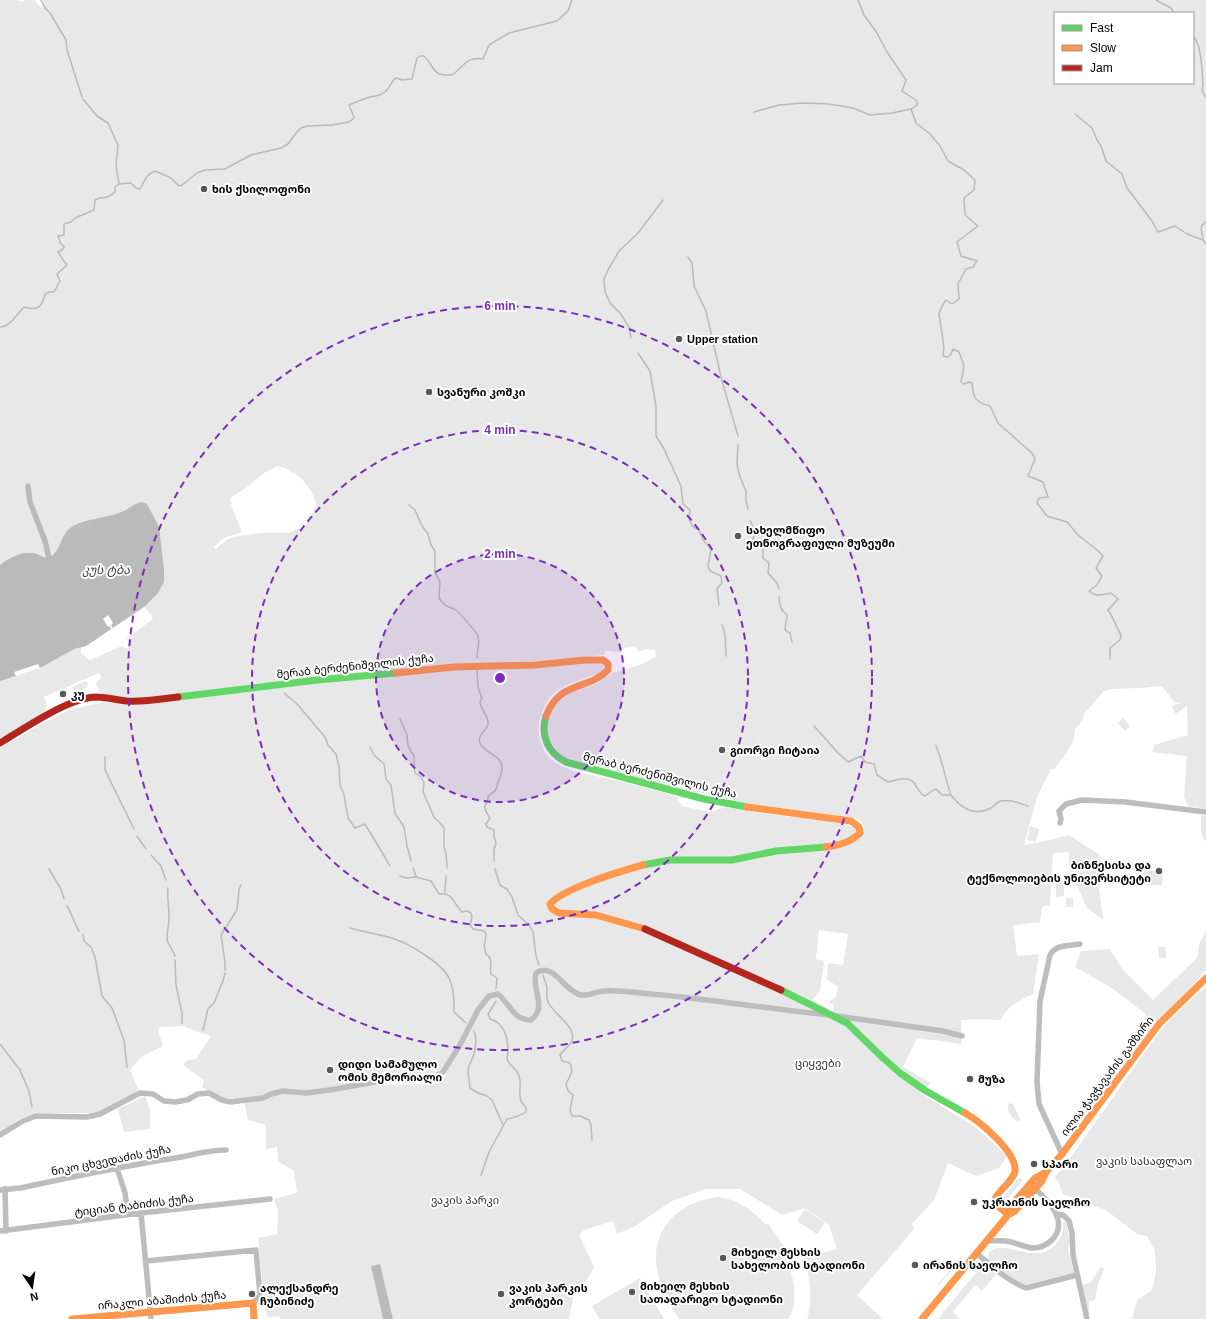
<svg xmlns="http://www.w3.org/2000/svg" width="1206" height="1319" viewBox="0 0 1206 1319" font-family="Helvetica,'Noto Sans Georgian',sans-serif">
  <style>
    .green { fill: #e8e8e8; fill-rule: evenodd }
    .water { fill: #bababa }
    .pier { fill: #fff }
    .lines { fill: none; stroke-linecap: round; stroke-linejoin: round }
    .stream { stroke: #bababa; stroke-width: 1.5 }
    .canal { stroke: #bababa; stroke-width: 5.5 }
    .street { stroke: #bdbdbd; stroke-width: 5.5 }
    .fast { stroke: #63d668; stroke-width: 7 }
    .slow { stroke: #ff974d; stroke-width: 7 }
    .jam { stroke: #b3261e; stroke-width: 7 }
    .ring { fill: none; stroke: #7b2cbf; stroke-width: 2; stroke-dasharray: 7 5 }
    .poi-dot { fill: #595959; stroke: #fff; stroke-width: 1.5 }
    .labels { text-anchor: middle; stroke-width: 4; stroke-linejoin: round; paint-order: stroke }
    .poi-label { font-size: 11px; font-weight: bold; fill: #000; stroke: #fff; text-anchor: start }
    .street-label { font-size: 11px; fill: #000; stroke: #fff }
    .park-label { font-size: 11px; fill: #2c2c2c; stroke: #fff }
    .water-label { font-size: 12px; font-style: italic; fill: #3d3d3d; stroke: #fff }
    .centre { fill: #7b2cbf; stroke: #fff; stroke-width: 2 }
    .ring-label { font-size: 12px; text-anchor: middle; font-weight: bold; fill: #7b2cbf; stroke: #fff; stroke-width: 4; stroke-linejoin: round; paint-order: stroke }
  </style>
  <rect width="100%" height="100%" fill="#fff"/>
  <path class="green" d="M0,0H17L22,2L26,0H37L35,1L42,8L43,0H1206V809L1188,806L1184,797L1187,756L1152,752L1154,745L1188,735L1187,706L1177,713H1175L1172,707L1173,705L1181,703H1175L1162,686L1140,688L1113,689L1104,691L1084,714L1082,721L1075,729L1074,738L1070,747L1063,758L1054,769H1051L1037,797L1024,845L1041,842L1069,835L1100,855L1099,888L1103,919L1087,908L1069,868V852L1053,853L1050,905L1042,907L1040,922L1013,925L1017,956L1039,954L1033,994C1020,1000 1006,1007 1001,1020L981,1019L961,1020L962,1044L917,1038L903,1067L931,1083L921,1093L978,1129L1007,1156L999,1168L976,1176L948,1163L934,1200L911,1225L915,1228L857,1295L883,1319H807C813,1303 810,1275 804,1258L837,1249L829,1225L805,1208L782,1215L740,1189H706L672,1201L635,1226L617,1234L613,1221L584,1230L579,1235L594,1267L579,1295L574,1293L569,1319H280V1316L267,1317L266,1309H265L258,1238L277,1234L278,1211L274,1199L297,1193L294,1171L278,1161L277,1147L266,1149V1125L248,1120L244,1101L242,1099L221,1098L202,1087L204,1080L183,1065L188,1060L196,1059L211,1036L187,1028L185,1026L160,1027L158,1030L163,1046L141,1057L130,1070L138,1089L134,1094L102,1111L92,1113H38L19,1119L5,1130L0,1132V748L60,714L76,708L101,703L102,693L99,692L96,682L102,678L99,673L44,697L47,705L44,713L0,738ZM1055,13H1193V83H1055ZM278,466L285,468L292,473L293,472L302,479L311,491L315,500L316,505L311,517L305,526L288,533H261L233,537L226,540L216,549L214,547L224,538L242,532L231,505L232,503L229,499L247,487L264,473ZM145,607L149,613H150L153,619L127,638L131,646L127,649L122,646L90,660L81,653V648L86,646ZM633,647L637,648L638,652L646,649L655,650L656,657L640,665L612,673L596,684L583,688L579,691L576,689C563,697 551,707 548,723C541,754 573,762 596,768C606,771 617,773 628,776L630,775L633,776V778L697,795L698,792L716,796V794L719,795V798H721V800L855,818L861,821L865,828L853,827L832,821L775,815L726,807L710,812L682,806L676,796C654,790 633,784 611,779C592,775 569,773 553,761C543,754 536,735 539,723C542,712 546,700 554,693C568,681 588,680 603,670V665C590,659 573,665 559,666C541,668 522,669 503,669L499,663L537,661L604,655L605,651C611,650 616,653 622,652V648ZM819,930L848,934L843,965L828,963L827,980L838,986L836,997L830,1000L829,1003L834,1005L833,1011L812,1000L820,991L824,961L816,959ZM446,1074L440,1084L379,1085L426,1076Z
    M84,681L88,683L87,687L75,694L72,687Z
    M1123,718L1130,726L1125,731L1118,723Z
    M1201,815L1206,816V843L1201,833Z
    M1030,826L1039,829L1036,842L1027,840Z
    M1136,871H1163L1162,885H1136Z
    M1056,883H1064V896L1056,897Z
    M1066,898H1073V907H1066Z
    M1206,930V970L1187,991L1154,1024L1107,1084L1099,1092L1072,1130L1067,1126L1081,1106L1136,1043L1142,1034L1146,1014L1112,988L1075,967L1081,951L1110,949L1122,969L1153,1000L1197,958L1200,941L1204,936Z
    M1158,947H1165L1166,958H1159Z
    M1206,986V1319H1132L1137,1300L1152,1290L1156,1272L1155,1251L1147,1236L1137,1234L1106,1210L1063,1194L1058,1181L1054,1178L1066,1164L1158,1034C1172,1016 1190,1002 1206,986Z
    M993,1075L1000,1076L998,1088L990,1087Z
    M145,1096L150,1110V1129L124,1132L118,1109Z
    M1009,1103L1013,1104L1020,1119L1019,1122C1012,1119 1005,1110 1009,1103Z
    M1019,1178L1023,1180L1006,1201L1002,1198Z
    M718,1197C738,1199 752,1210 766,1225L768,1223L785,1248L791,1264L789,1265C794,1282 799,1303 788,1319H679C657,1288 642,1243 676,1214C689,1204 702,1199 718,1197Z
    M805,1209L825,1223L817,1234L797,1221Z
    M1063,1222H1066L1070,1243L1068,1249L1074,1273L1024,1285L1019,1284L988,1262L989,1253C1001,1237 1032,1265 1053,1247C1061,1240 1064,1231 1063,1222Z
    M961,1256L962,1258L938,1286L937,1285Z
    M985,1262L998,1272L982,1291L975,1285L953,1312L959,1318L958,1319H938Z
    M1101,1267L1104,1269L1097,1287L1095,1300L1089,1301V1313H1087L1082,1285L1091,1282Z
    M640,1278L664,1319H599L592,1306Z"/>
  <path class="water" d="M142,502L147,504L159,527L164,569V582L158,593L145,606L86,646L74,649L40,668L0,681V565C11,557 23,550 37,554C42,556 44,558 49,558C62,550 59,539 68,530C80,518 109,519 126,510C133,506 134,504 142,502Z
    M380,1264L393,1319H383L371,1266Z"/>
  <path class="pier" d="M108,615L113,623L111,625L113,628L111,629L110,626L108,627L103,619Z
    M38,664L40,668L16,676L14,672Z"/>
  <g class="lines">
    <path class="stream" d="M41,0L45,8L50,13L66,40L67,50L82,97
      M858,0L864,15L877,33L887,52L906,80L902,91L917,101V105L911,109L916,123L930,134L940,146L948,161L964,170L975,180L974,190L964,198L965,215L978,226L957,242L961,256L977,261L973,267L966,269L958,284L959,299L952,304L946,300L942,306L939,314L944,347L943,356L948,357L951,354L953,349L959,352L964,366L961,382L964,384L969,382L972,383C973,398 975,402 990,406L998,423L1032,453L1035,459L1028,476L1043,482L1048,497L1039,498L1037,503L1047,516L1067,522L1078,535L1097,550L1103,556L1096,568L1102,576L1097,585L1089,591C1095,597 1102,595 1111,593L1118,599L1108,610C1114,618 1116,627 1121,635L1120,640L1110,648V659
      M1156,0L1171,8L1174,13
      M1193,36C1202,45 1202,72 1203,85L1202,90L1206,98
      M83,99L97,116L108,123L118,145L116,165L119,184
      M754,112L779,105L803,103L829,104L853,108L870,115L892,113L911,109
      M1075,114L1092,128L1097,140L1101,146L1106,161L1122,174L1127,188L1152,221L1158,232L1175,226L1187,234L1203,240
      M1206,221L1201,227L1203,240L1206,244
      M688,257L692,263L694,286L706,311L722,381L738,436
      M0,327C10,327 17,314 24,307C37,311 42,308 45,294L49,292H54L60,281L57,274L67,265L63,260L58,252L63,249L64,247L60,242L58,236L64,235V224L71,222L75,218L94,210L95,200C100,197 103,198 107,197C109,196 113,194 115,192V187L119,184L131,183L136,188L140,189C145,181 145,175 155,171L171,178L179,186L182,185L197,173L205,170L225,169L251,155L281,148L288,144L297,132L301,128L308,126L332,125L349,122L353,119L354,117L349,105C356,102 363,99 370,97C376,96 380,96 385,92C390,88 391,81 396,78L402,80L412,79L417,58L420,56H424C436,68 431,76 452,75C464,67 466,56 483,59L489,45L509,33L557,21L568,11L572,0
      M631,338L629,327L620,313L610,303L605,292L604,279L608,270L619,251L638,233L663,200
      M638,353L650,371L656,406V436L664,449L681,486L683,504L690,510L689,518L692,526L699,530L703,540L711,549L708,566L710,571L721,576L722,583L717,589L719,605
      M738,445L737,464L740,477L746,491V500L748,509
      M409,505L415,510L422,526L428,534L431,545L435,551V572L440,582L439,598C445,607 447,606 456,610C459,612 477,633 478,636C480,642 477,652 477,658
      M750,521L756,531L753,539L756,544L763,546V558L769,563L768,573L777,583L779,589
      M779,597C780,605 780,610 787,615C787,620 785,624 785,630L790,633L792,642
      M722,625C727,635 725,645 726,656
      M477,670L478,687L482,699L480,701C480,710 489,715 488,724C487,731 477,734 480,743C483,750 491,753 496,757C505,763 502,774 498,782C497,785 497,788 495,791C492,793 490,794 488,797C488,802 486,802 485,806C484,811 488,814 490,818L486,824L487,827L494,830V836L496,843L494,850V861
      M284,693L297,704L325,737L328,745L336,754L339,767L340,785L344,795L348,818L355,828L365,824L380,849L390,866
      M400,719L407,735L408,746L414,756V767L415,773L421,777L424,783L423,792L434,817L440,823L444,828V847L446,853L447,868
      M814,726L838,753L848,762L861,756L865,762L874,764L877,775L888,782C898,780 910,774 916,786C918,789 920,793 924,796C929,795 931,790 936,789L942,795H951C961,808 974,817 991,808C994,806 997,802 1001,801C1011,799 1018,803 1028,806
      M936,746C943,762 945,779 951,795
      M370,747L374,755L384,764L386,779L391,785L395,813L404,827L407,846L411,861
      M105,757V770L134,829
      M137,836L146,849
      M151,855L161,866L166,880
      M413,868L416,876
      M49,869L61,889L64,899
      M495,869L500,885L507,889L512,897L518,915L529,925L533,932L536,956L539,965
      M400,876L406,878L416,877L431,881L439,894C453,892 453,903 462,912L467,911L471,913L472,917L470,925L473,929L484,931L486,934L485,942L484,945L486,954C494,959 489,966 491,974L497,978L496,989
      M168,888C167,898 169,907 169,917C169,924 167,932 167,939C168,946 173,948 175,956
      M445,892L446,876
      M67,906C72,914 74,923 79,931
      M350,928C364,932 378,934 392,938C408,943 442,963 449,978C454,988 454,1001 454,1012L466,1023
      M83,934L84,941L91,947L95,957L102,996L112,1008L124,1040L127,1067
      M175,960L176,985L182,1013V1023
      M225,970V962L221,935L237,910L239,890L241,885
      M543,975C544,979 546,983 547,987C547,992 546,997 548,1002C553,1013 577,1028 572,1040C570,1047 564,1049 560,1055L562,1061L570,1063C574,1071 570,1076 566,1084L568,1091L573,1095L570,1110L572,1116H580L589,1120L591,1125L592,1140
      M203,1030L208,1009L214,1003L223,981L225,973
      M474,1031C477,1038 476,1049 473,1057C471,1062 468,1066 468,1072C468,1077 470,1082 470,1088L478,1093L487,1096L492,1100L503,1125
      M0,1044L20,1070L29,1091L32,1107
      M481,1175L489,1152L507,1119C513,1118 520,1116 526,1112V1108C525,1106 522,1103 521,1101C518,1094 522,1084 519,1076C517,1069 511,1067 508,1061C506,1058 508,1055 508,1052C508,1038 505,1023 490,1019L488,1014L496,1001"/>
    <path class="canal" d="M28,486L30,502L45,541L49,558"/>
    <path class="street" d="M1060,823L1061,819L1059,811L1066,804L1082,800L1125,802L1206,812
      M837,1016L943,1031L962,1036
      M0,1135L23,1121L36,1116L87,1117L100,1114L140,1093L153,1094L164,1101L175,1102L187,1100L198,1094L209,1093L222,1100L230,1102L263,1098L271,1094L283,1091L306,1093L330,1090L386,1080L400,1078L428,1079L435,1077L443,1072L460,1045L478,1010L489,996L498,994C510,1004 513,1020 531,1020C548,1007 531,989 536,973C553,961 565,992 581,995C589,996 597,991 605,991C620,990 636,993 651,994C710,999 769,1009 829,1015
      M1062,1154L1039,1104L1037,1082L1040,1001L1050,955C1056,944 1069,946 1080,944
      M117,1168L125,1193L128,1215
      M5,1189L6,1231
      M0,1190L20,1188C72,1177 123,1166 175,1158C194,1155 207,1150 226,1150
      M141,1213L151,1319
      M1057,1214L1063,1215L1069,1221L1072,1233L1073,1255L1087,1319
      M0,1231L141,1213L270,1199
      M987,1241C995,1241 1003,1240 1011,1242C1018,1244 1025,1247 1032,1248C1039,1248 1047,1245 1052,1240C1070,1221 1047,1199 1032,1186
      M976,1253C991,1265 1007,1281 1026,1288L1077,1275
      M146,1261L256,1250L260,1295L253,1303"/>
    <path class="fast" d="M178,697L317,680L396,673
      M546,716C540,736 548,753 566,762L704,799L747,807
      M643,865L670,860H732L776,851L826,847
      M781,990L847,1023L882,1057L900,1073L926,1091L965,1113"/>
    <path class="slow" d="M396,673L454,667L535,665L585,660H603L608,664V670C587,691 560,680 546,716
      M747,807L851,821L859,827L860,833C850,843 839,845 826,847
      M643,865C621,871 564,888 550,904L552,909L559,913L596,915L645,929
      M965,1113C979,1121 1017,1152 1015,1171C1013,1182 1000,1188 995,1199L998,1206L1008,1215
      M1008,1215L1015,1211L1035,1189L1042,1181L1046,1172L1062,1154L1159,1024L1206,978
      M72,1319L253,1303L254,1319
      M922,1319L1008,1215L1010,1207L1035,1178L1046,1172"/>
    <path class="jam" d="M0,743C25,728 68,698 96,697C106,697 116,700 127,701C144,702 161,699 178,697
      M645,929L781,990"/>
  </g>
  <circle cx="500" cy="678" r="124" fill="#7b2cbf" fill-opacity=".12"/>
  <g class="ring">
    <circle cx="500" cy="678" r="124"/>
    <circle cx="500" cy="678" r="248"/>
    <circle cx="500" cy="678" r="372"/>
  </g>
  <g class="poi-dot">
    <circle cx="204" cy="189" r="4"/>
    <circle cx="679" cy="339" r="4"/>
    <circle cx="429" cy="392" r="4"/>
    <circle cx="738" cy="536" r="4"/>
    <circle cx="63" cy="694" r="4"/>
    <circle cx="722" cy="750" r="4"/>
    <circle cx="1159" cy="871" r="4"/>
    <circle cx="330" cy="1070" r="4"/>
    <circle cx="970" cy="1079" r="4"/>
    <circle cx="1034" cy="1164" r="4"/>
    <circle cx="974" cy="1202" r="4"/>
    <circle cx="723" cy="1258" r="4"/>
    <circle cx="915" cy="1265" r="4"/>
    <circle cx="632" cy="1292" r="4"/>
    <circle cx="252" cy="1294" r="4"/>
    <circle cx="501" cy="1294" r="4"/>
  </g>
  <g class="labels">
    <g class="poi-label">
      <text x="212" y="193">ხის ქსილოფონი</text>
      <text x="687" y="343">Upper station</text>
      <text x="437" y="396">სვანური კოშკი</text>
      <text x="746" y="534">სახელმწიფო<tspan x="746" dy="13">ეთნოგრაფიული მუზეუმი</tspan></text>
      <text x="71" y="698">კუ</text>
      <text x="730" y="754">გიორგი ჩიტაია</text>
      <text x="1151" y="869" text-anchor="end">ბიზნესისა და<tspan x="1151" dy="13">ტექნოლოიების უნივერსიტეტი</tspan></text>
      <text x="338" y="1068">დიდი სამამულო<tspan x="338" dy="13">ომის მემორიალი</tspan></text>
      <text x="978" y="1083">მუზა</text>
      <text x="1042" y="1168">სპარი</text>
      <text x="982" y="1206">უკრაინის საელჩო</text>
      <text x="731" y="1256">მიხეილ მესხის<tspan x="731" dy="13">სახელობის სტადიონი</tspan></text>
      <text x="923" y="1269">ირანის საელჩო</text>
      <text x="640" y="1290">მიხეილ მესხის<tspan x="640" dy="13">სათადარიგო სტადიონი</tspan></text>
      <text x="260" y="1292">ალექსანდრე<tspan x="260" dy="13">ჩუბინიძე</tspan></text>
      <text x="509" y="1292">ვაკის პარკის<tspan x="509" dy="13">კორტები</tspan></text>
    </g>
    <g class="street-label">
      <text transform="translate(355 666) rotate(-6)" y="4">მერაბ ბერძენიშვილის ქუჩა</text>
      <text transform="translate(660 775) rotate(14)" y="4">მერაბ ბერძენიშვილის ქუჩა</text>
      <text transform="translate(1107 1076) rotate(-53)" y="4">ილია ჭავჭავაძის გამზირი</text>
      <text transform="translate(111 1160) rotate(-11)" y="4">ნიკო ცხვედაძის ქუჩა</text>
      <text transform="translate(134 1205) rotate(-7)" y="4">ტიციან ტაბიძის ქუჩა</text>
      <text transform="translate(162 1300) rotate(-5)" y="4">ირაკლი აბაშიძის ქუჩა</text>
    </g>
    <g class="park-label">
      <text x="818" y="1067">ციყვები</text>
      <text x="1144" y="1165">ვაკის სასაფლაო</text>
      <text x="465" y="1204">ვაკის პარკი</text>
    </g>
    <g class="water-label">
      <text x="106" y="574">კუს ტბა</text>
    </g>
  </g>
  <circle cx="500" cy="678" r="6" class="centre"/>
  <g class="ring-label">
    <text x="500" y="310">6 min</text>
    <text x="500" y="434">4 min</text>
    <text x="500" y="558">2 min</text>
  </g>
  <rect x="1054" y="12" width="140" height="72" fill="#ffffff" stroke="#999999"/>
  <rect x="1062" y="25" width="20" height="6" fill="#63d668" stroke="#999999"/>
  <text x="1090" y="32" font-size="12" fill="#000000">Fast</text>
  <rect x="1062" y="45" width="20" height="6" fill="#ff974d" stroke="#999999"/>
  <text x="1090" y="52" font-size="12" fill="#000000">Slow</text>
  <rect x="1062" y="65" width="20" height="6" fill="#b3261e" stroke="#999999"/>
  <text x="1090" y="72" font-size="12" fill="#000000">Jam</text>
  <g transform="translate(32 1287) rotate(167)" stroke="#ffffff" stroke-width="3" paint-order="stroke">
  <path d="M0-3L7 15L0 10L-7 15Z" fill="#000000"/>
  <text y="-6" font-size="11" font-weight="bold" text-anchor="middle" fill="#000000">N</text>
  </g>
</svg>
